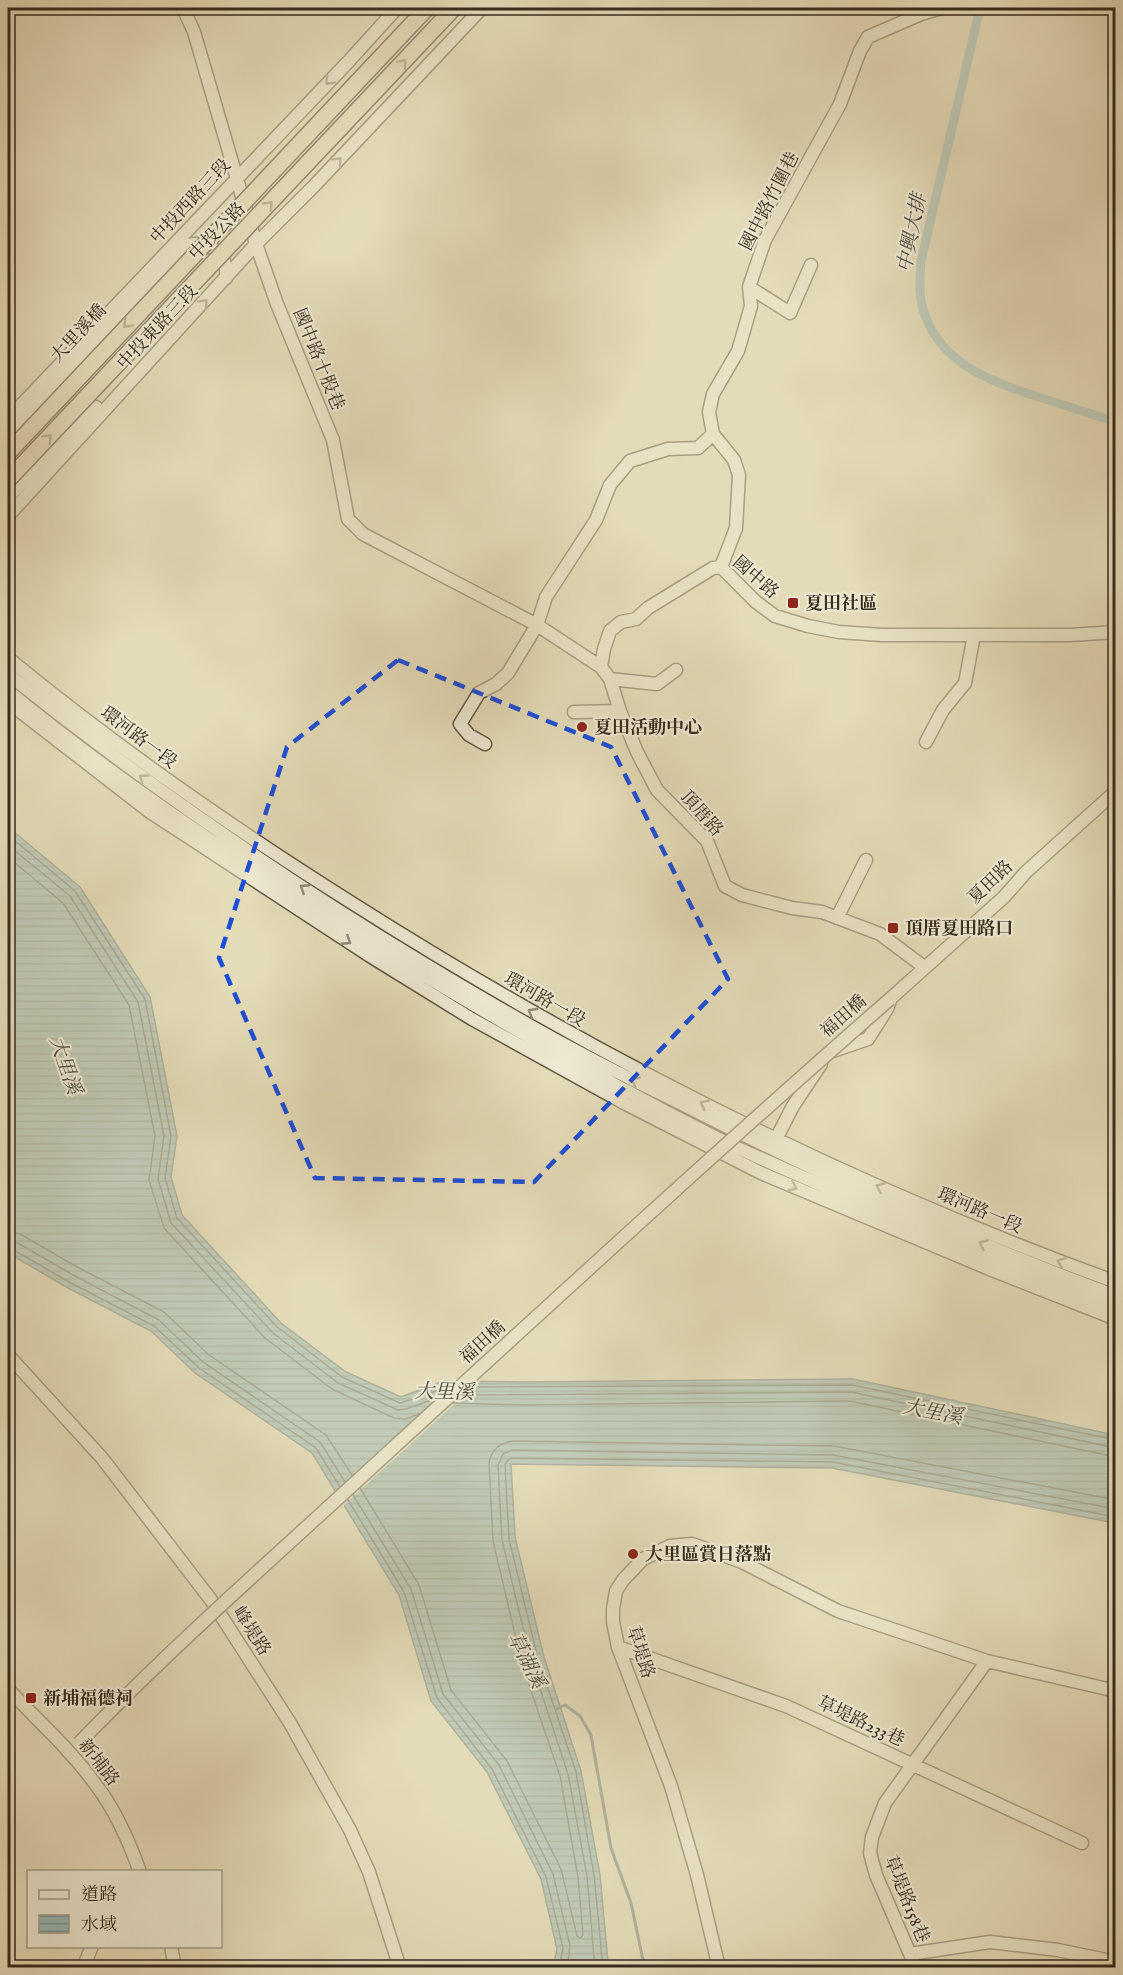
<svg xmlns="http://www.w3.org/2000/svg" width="1123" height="1975" viewBox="0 0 1123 1975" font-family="'IM FELL English','Noto Serif TC',serif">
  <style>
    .water { fill: url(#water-rules); stroke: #71817a; stroke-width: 1.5 }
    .pier { fill: #e4dbb8 }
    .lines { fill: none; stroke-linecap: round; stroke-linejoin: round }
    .shore { stroke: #68726b; stroke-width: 1.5 }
    .stream { stroke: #71817a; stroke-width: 3 }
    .canal { stroke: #98b9b8; stroke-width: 9 }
    .minor-casing { stroke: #625844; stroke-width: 15 }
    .minor { stroke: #ede8d1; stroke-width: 12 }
    .minor-bridge-casing { stroke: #625844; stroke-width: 15; stroke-linecap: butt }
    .major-bridge-casing { stroke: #372c1e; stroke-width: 18; stroke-linecap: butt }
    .minor-bridge { stroke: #ede8d1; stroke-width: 12 }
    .major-bridge { stroke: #e4dbb8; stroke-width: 15 }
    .oneway { stroke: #8e846b }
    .oneway2 { stroke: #928a78 }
    .marked { fill: none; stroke: #1d4ed8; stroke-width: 4.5; stroke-dasharray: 12 8; stroke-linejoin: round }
    .poi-dot { fill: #8f2418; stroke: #ede8d1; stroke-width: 2 }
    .labels { text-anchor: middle; stroke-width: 4.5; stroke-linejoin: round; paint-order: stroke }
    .street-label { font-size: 18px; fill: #372c1e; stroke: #ede8d1 }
    .poi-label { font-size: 18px; font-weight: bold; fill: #372c1e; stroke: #ede8d1; text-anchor: start }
    .water-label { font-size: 20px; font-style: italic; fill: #4f4f44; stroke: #ede8d1 }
  </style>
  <defs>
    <pattern id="water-rules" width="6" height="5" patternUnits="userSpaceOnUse" patternTransform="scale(1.5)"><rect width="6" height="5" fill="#98b9b8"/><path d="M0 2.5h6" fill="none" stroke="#7d9795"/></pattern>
  </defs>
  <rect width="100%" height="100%" fill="#e4dbb8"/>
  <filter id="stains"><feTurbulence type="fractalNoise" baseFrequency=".00333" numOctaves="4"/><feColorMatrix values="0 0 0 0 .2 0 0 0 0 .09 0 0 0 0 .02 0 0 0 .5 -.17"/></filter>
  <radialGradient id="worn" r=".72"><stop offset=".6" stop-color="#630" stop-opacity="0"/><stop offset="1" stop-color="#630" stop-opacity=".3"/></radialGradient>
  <path class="water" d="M8,827L80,887L150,997L177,1136L171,1177L182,1215L281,1323L346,1372L401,1397L443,1381L523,1382L853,1379L1115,1435V1523L832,1468L511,1464L515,1537L544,1657L581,1771L600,1875L608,1962L610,1967H553L557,1949L541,1879L487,1772L431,1701L399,1595L312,1453L195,1373L151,1331L68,1288L8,1253Z"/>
  <path class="pier" d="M461,1378H483L342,1507L334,1494Z"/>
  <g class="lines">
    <path class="shore" d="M8,835L75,891L145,999L171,1136L165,1178L177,1218L277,1327L342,1377L400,1403L449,1387
      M8,845L70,896L138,1002L164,1136L158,1179L171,1223L273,1333L338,1383L398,1410L406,1409L437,1398
      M8,857L63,903L129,1005L155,1136L149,1180L164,1228L265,1338L332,1389L394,1418L406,1419L419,1414
      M8,1231L20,1234L79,1268L164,1312L209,1355L326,1435L352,1475
      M8,1240L16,1242L75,1276L159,1320L203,1362L320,1442L345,1482
      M8,1248L12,1249L71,1283L154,1326L199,1368L316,1448L340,1487
      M470,1387L852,1385L1116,1440
      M462,1395L851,1392L1116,1448
      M453,1403L523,1405L850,1401L1116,1457
      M360,1488L419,1585L451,1690L507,1761L561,1869L577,1936L580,1938L583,1935L578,1877L560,1776L522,1664L493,1541L489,1463C491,1450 499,1443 513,1441L834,1446L1116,1500
      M353,1495L411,1589L443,1694L499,1765L553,1874L570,1946L567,1968
      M348,1500L404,1592L437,1698L492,1769L546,1877L563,1948L559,1968
      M595,1968L587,1876L568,1774L531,1661L502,1540L498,1465L503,1454L512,1450L833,1455L1116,1509
      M603,1968L594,1875L576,1772L538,1659L509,1539L505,1465L508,1460L512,1458L833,1462L1116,1517"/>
    <path class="stream" d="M557,1709L565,1705L580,1716L591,1735L611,1848L631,1903L644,1965L653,1968
      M681,1968L701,1965"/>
    <path class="canal" d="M980,8L921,261C920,279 918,298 925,315C943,367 998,384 1045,399C1069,407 1092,414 1116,422"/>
    <defs>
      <path id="minor" d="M183,8L194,32L256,244L277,304L333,440L348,519L363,534L537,625L601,667L610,679L620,711L637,752L657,790L707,841L725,886L742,895L792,908L822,912L880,934L924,967
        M749,287L790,313L811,265
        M8,419L348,62L397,8
        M8,434L184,246C207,238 229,253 226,278
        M713,434L734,460L739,475L736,528L721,567
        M8,497L96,407
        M8,516L256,244L314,186L482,8
        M8,658C117,748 233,828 352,903C593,1056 848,1185 1116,1282
        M601,667L604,649L610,631L621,622L636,619L648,608L713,568L721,567L756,602L775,616L808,626L839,632L882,635H1070L1116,632
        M8,674C141,781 282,878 428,966C482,998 535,1030 590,1058C620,1074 651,1089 682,1104C823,1176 967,1241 1116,1296
        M610,679L657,684L676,670
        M8,691C110,775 220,848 332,919C458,998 588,1073 721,1140C758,1158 795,1173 832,1190C925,1232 1019,1273 1116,1308
        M8,702L150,812L370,956L472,1019L624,1103L761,1173L992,1270L1116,1319
        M574,712L620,711
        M926,742L943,710L965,683L974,635
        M485,744L469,735L460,724L479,693L496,684L508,673L537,625L546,597L596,520L610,485L630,461L668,449L698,448L713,434L709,412L713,394L738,351L751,306L749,287L765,240L840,104L860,51L868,37L921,14L942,8
        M837,918L866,860
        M890,999L1004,897L1026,872L1116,791
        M833,1051L868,1039L887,1009L891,998
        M772,1147L793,1106L821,1064
        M8,1355L102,1458L211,1600L290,1723L350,1830L369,1872L400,1968
        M618,1647L786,1706L1082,1843
        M8,1689C37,1720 71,1750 96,1785C116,1811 129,1841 140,1872
        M171,1946L175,1968
        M910,1954L990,1942L1058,1950L1116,1962
        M83,1968L92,1946
        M719,1968L697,1875L671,1786L618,1647L613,1622V1609L616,1591L623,1580L643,1559L670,1546L692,1544L742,1562L838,1611L987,1661L1116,1691
        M916,1968L876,1875L870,1853L872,1837L885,1803L987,1661"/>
    </defs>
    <use href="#minor" class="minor-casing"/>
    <use href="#minor" class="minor"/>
    <defs>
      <path id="minor-bridge" d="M79,1743C179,1640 288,1545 393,1448C558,1297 722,1146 890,999"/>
      <path id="major-bridge" d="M8,453L427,8
        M8,480L454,8"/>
    </defs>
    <use href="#minor-bridge" class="minor-bridge-casing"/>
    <use href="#major-bridge" class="major-bridge-casing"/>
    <use href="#minor-bridge" class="minor-bridge"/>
    <use href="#major-bridge" class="major-bridge"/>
  </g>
  <defs><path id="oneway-chevron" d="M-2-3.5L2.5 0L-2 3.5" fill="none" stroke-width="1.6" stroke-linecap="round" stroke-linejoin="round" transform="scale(1.5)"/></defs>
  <g class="oneway">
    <use href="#oneway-chevron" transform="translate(403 63) rotate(-47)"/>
    <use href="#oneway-chevron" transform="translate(269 205) rotate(-46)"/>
    <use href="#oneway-chevron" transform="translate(127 324) rotate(133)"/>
    <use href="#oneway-chevron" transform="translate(48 438) rotate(-47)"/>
  </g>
  <g class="oneway2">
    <use href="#oneway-chevron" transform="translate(329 81) rotate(134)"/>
    <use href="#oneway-chevron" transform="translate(338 161) rotate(-47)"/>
    <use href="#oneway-chevron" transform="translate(204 303) rotate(-47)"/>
    <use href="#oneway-chevron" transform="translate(143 778) rotate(-143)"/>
    <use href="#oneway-chevron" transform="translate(304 888) rotate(-147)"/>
    <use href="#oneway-chevron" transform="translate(347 941) rotate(33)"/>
    <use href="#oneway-chevron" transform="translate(532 1012) rotate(-150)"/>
    <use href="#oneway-chevron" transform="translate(635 1081) rotate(-154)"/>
    <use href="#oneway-chevron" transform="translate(704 1104) rotate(-153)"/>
    <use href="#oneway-chevron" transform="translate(793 1187) rotate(23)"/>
    <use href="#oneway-chevron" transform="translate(880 1187) rotate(-157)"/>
    <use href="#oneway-chevron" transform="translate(983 1244) rotate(-157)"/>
    <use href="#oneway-chevron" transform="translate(1061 1262) rotate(-159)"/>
  </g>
  <path d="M0 0H1123V1975H0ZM398,660L611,747L728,979L534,1182L315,1178L219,958L287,747Z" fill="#e4dbb8" fill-opacity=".55" fill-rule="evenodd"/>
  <path class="marked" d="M398,660L611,747L728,979L534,1182L315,1178L219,958L287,747Z"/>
  <g class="poi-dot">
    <rect x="787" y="597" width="12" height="12" rx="3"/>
    <circle cx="582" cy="727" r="6"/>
    <rect x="887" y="922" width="12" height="12" rx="3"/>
    <circle cx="633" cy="1554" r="6"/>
    <rect x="25" y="1692" width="12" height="12" rx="3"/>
  </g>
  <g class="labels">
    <g class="street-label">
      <text transform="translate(190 201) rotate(-47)" y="6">中投西路三段</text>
      <text transform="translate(769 201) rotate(-63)" y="6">國中路竹圍巷</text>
      <text transform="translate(217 231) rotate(-46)" y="6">中投公路</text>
      <text transform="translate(157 327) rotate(-47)" y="6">中投東路三段</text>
      <text transform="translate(78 333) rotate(-47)" y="6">大里溪橋</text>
      <text transform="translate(319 359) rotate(68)" y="6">國中路十股巷</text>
      <text transform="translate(756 577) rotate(41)" y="6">國中路</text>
      <text transform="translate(139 737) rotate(37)" y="6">環河路一段</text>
      <text transform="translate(702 813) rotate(49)" y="6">頂厝路</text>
      <text transform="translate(990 882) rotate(-44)" y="6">夏田路</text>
      <text transform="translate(545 999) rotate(30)" y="6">環河路一段</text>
      <text transform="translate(843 1016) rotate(-41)" y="6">福田橋</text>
      <text transform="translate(980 1210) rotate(23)" y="6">環河路一段</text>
      <text transform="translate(482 1342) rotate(-42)" y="6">福田橋</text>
      <text transform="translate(252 1631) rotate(57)" y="6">峰堤路</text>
      <text transform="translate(641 1652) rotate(72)" y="6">草堤路</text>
      <text transform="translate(861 1721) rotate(25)" y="6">草堤路233巷</text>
      <text transform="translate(99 1762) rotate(52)" y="6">新埔路</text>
      <text transform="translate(907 1899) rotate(68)" y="6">草堤路158巷</text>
    </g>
    <g class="poi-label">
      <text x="805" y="609">夏田社區</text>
      <text x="594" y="733">夏田活動中心</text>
      <text x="905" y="934">頂厝夏田路口</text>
      <text x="645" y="1560">大里區賞日落點</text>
      <text x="43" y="1704">新埔福德祠</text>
    </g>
    <g class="water-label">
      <text transform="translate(911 233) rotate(-79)" y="7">中興大排</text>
      <text transform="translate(66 1065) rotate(71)" y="7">大里溪</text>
      <text transform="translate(444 1391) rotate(1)" y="7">大里溪</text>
      <text transform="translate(933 1411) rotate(11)" y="7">大里溪</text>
      <text transform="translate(527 1660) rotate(63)" y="7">草湖溪</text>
    </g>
  </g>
  <rect width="1123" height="1975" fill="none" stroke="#e4dbb8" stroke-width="30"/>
  <rect x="9" y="9" width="1105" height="1957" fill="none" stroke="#372c1e" stroke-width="3"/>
  <rect x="15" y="15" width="1093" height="1945" fill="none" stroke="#372c1e" stroke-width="1.5"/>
  <rect x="27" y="1870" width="195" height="78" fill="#ede8d1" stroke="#a49d89" stroke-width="1.5"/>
  <rect x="39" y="1890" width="30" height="9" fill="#ede8d1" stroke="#a49d89" stroke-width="1.5"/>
  <text x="81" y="1900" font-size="18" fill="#372c1e">道路</text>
  <rect x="39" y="1915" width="30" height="18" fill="url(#water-rules)" stroke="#a49d89" stroke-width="1.5"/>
  <text x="81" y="1930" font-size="18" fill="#372c1e">水域</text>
  <rect width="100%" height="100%" filter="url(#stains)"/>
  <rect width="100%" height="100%" fill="url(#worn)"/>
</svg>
